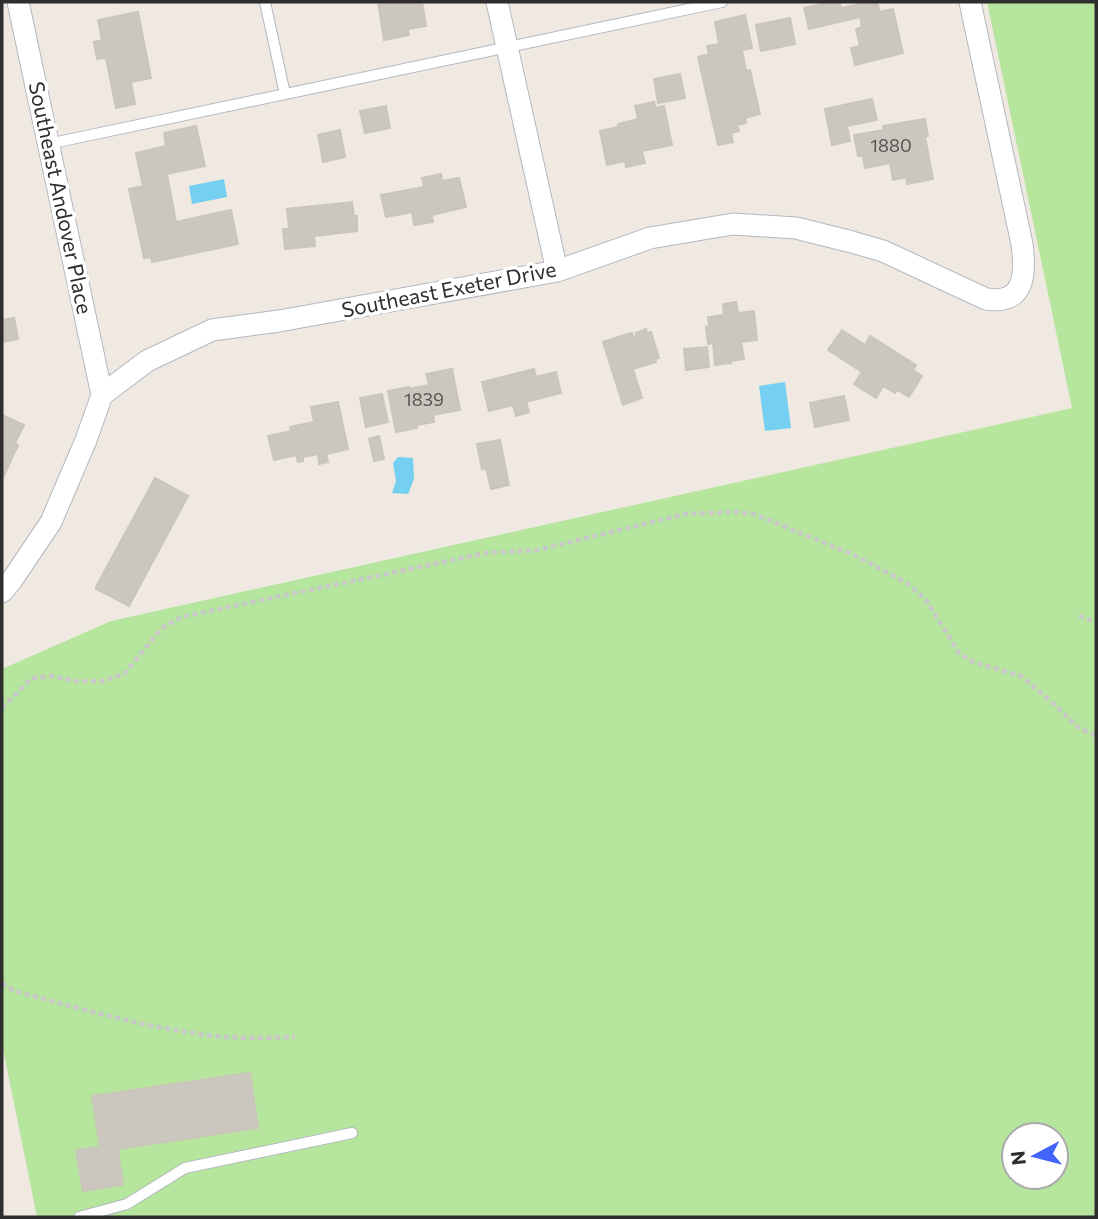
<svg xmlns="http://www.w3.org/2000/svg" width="1098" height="1219" viewBox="0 0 1098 1219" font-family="Commissioner,sans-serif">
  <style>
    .green { fill: #b6e59e; fill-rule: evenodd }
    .water { fill: #75cff0 }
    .building { fill: #cbc7bf; stroke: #cbc5ba; stroke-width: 2 }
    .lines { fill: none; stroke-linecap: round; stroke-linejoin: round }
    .lane-casing { stroke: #b4b7c1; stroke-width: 12 }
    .street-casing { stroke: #b4b7c1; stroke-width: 23 }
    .path { stroke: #c9c9c9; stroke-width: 4.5; stroke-dasharray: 5 3.5; stroke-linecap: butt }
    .lane { stroke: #fff; stroke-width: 10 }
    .street { stroke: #fff; stroke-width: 21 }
    .labels { text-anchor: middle; stroke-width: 7; stroke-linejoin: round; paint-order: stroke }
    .number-label { font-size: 18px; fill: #555452 }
    .street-label { font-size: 21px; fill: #2e2e2e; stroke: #fff }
  </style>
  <rect width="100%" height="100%" fill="#efe9e1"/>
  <path class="green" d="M987,2H1096V1217H37L2,1044V669L111,621L1072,408ZM1014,1135H1056V1177H1014Z"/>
  <path class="water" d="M224,179L227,197L192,204L189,186Z
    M785,382L791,428L765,431L759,386Z
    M398,457L413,458L414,479L408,494L392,493L396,481L393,463Z"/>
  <path class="building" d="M378,2H422L426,26L408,29L409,35L384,40Z
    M830,2H839L841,8L856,5V2H877L880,12L893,9L903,53L855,65L851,48L860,46L856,29L862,27L860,17L809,29L804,8Z
    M138,12L151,78L131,82L135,104L116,108L106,58L97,59L94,42L102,40L98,20Z
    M745,15L752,48L742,50L746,71L750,70L760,114L745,118L746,123L737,125L739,131L731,133L733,142L718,145L698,57L709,54L707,46L719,44L715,22Z
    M790,18L795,44L761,51L756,25Z
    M680,74L685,98L658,103L654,79Z
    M872,99L877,120L847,126L850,141L832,145L825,109Z
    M654,102L656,108L664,106L672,145L642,151L645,163L626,167L625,161L607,165L600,131L618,127V124L638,119L635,106Z
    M386,106L390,128L365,133L360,111Z
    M925,119L928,136L925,137L933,179L907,184L906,177L893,180L890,163L865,168L863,156H858L854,135L884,130L883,126Z
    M196,126L205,166L167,174L176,222L231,210L238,244L152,262L151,257L144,258L129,189L143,186L136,153L166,146L164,133Z
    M340,130L345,157L323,162L318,135Z
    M441,174L442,181L459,178L466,207L432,215L433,222L414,225L412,212L386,217L381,195L424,187L422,178Z
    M352,202L354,216H357V231L314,236L315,246L285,249L283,229H289L287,209Z
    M736,302L738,313L754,311L757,340L741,342L744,359L731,361V363L715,365L713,343L708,344L706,327L709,326L708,317L724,315L723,304Z
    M14,318L18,339L2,342V320Z
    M646,329L647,333L651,332L659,358L655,359L656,362L633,369L642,398L623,405L603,342L628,334L632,333L633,337L637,336L636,333Z
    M842,330L865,345L870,336L916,365L913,370L922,376L909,397L897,390L895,393L883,386L876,398L854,384L862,372L828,350Z
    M707,347L709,367L686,370L684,349Z
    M452,369L460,410L433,415L434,422L416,425L417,428L396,432L388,391L409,387V389L429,385L426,374Z
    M534,369L536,377L556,372L561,393L526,402L529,412L516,416L513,405L489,411L482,382Z
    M382,394L388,422L366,427L360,398Z
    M844,396L849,420L815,427L810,403Z
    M338,402L348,449L326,454L328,462L319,464L318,454L303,457V461L298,462L296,455L274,460L268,436L291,431L290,427L314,422L311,407Z
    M2,415L24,425L15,443L18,445L2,480Z
    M379,436L384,459L374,461L369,439Z
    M500,440L509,485L491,489L486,468L482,469L477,444Z
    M155,478L188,496L129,606L96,589V587Z
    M250,1073L258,1128L118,1149L123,1185L83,1191L76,1150L100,1147L92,1096Z"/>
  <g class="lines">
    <defs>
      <path id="lane" d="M265,2L285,94
        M48,144L722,2
        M79,1217L127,1204L185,1168L352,1133"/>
      <path id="street" d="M18,2L102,395
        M497,2L557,271
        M2,592L12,580L51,522L86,440L102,395L147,361L212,330L279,321L557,271L650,238L733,224L796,228L852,242L883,251L986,299C1025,305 1026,274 1022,244L970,2"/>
    </defs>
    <use href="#lane" class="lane-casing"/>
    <use href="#street" class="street-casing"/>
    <path class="path" d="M1079,616L1096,622
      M2,708L32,678L52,676L76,681H104L124,674L162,628L181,617L486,553L538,550L685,514L733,512L754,514L854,555L907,583L926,600L959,653L973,662L1021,676L1055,705L1080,729L1096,735
      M2,983L14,991C75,1007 136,1025 198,1034C229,1039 263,1038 295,1037"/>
    <use href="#lane" class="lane"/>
    <use href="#street" class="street"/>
  </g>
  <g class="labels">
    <g class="number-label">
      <text x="891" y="152">1880</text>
      <text x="424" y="406">1839</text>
    </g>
    <g class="street-label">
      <text transform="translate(60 198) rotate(78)" y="7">Southeast Andover Place</text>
      <text transform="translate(449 290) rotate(-11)" y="7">Southeast Exeter Drive</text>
    </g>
  </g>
  <rect width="1098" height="1219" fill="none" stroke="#2e2e2e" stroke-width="7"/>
  <g transform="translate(1035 1156) rotate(263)"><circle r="33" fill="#ffffff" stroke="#ababab" stroke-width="2"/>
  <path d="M0-5L12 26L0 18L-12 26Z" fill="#4264fb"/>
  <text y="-10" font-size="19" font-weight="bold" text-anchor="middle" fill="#2e2e2e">N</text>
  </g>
</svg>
